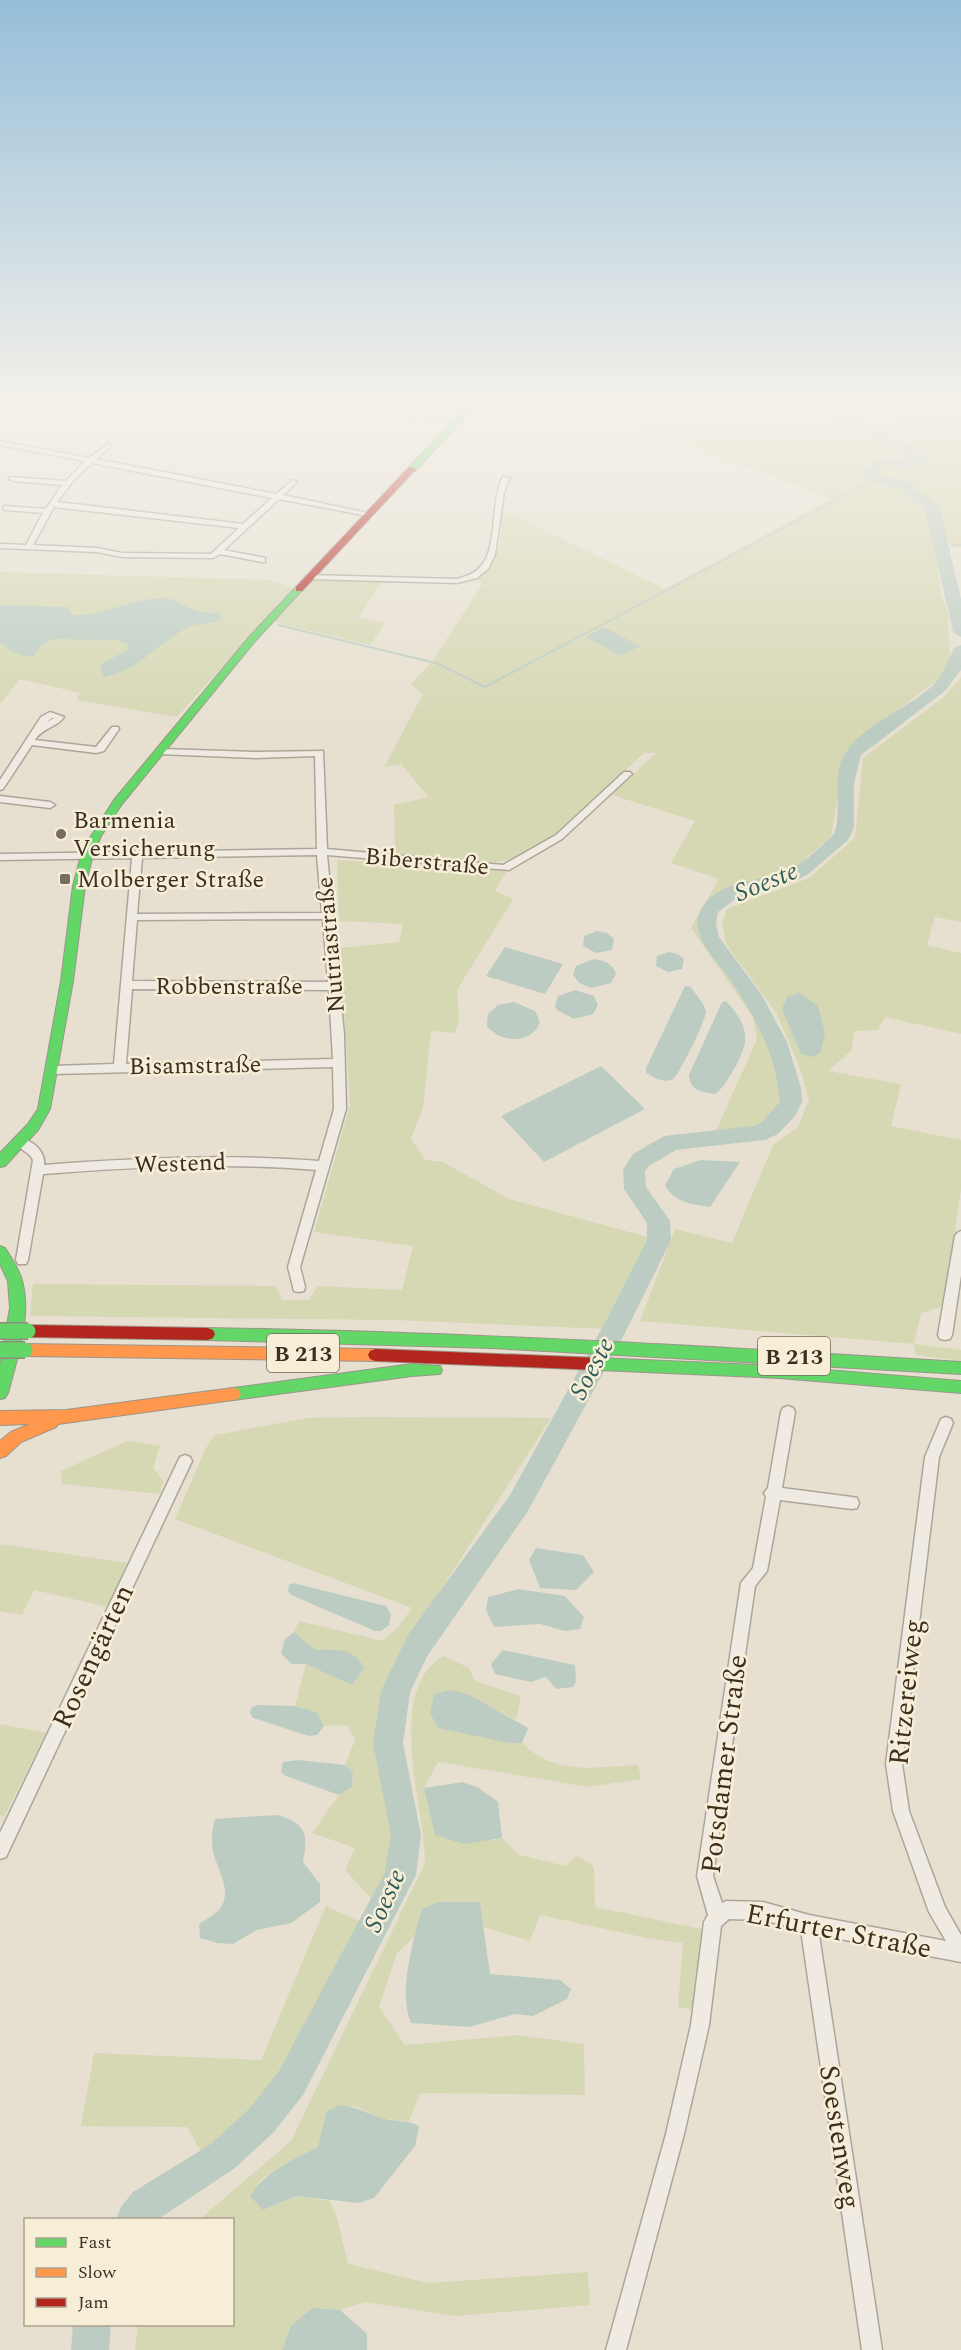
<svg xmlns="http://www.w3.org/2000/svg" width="961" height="2350" viewBox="0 0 961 2350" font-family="Spectral,serif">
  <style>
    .green { fill: #d6d7b3 }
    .water { fill: #bcccc2 }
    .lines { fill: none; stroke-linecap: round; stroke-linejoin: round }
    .stream { stroke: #bcccc2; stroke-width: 2 }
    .river { fill: #bcccc2; fill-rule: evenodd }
    .street-casing { stroke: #ada599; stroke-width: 3 }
    .fast-casing { stroke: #9c958a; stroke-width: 2 }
    .slow-casing { stroke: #9c958a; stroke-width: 2 }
    .jam-casing { stroke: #9c958a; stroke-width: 2 }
    .street { fill: #efebe3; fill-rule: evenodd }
    .fast { fill: #63d668; fill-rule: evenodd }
    .slow { fill: #ff974d; fill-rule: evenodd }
    .jam { fill: #b3261e; fill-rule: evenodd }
    .fast-bridge-casing { stroke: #928b80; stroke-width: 18; stroke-linecap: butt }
    .fast-bridge { stroke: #63d668; stroke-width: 15 }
    .poi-dot { fill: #786c5e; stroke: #f7eed8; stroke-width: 2 }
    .labels { text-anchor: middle; stroke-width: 5; stroke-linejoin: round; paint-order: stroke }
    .shield { fill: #f7eed8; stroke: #756857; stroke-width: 1.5 }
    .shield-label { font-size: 22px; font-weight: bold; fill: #3d2e20 }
    .poi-label { font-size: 24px; fill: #3d2e20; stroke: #f7eed8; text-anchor: start }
    .street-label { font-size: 24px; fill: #3d2e20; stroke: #f7eed8 }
    .water-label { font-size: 26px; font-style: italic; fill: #2f5d5a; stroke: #f7eed8 }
    .near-street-label { font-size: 28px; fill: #3d2e20; stroke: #f7eed8 }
  </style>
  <rect width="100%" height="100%" fill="#e7e0d1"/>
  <path class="green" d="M352,402H463L447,419Z
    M702,402H891L896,416L915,420H961V548L951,547L950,542L934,541L941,593L948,614L950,661L941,677L845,751L831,837L796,867L730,890L708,905L703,931L761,1018L776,1049L785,1097C765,1129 751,1130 715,1133L757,1039L753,1017L691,928L719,879L671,863L695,821L612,795L656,753H644C609,785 555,848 509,860C487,866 421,856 395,854L394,805L429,797L401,764L384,767L423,694L411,684L432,661L482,585L478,579C501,563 502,535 501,509L665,589L830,499L637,425Z
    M0,572L270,580L293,588L177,717L76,700L80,693L20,679L0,704Z
    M312,580L383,581L358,618L385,623L370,645L273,622Z
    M961,677V922L935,917L927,945L961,953V1034L885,1017L878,1030L854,1031L852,1050L828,1071L901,1084L891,1126L961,1140V1189L944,1306L921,1313L914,1344L961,1350V1361L916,1355L914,1344L640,1321L675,1229L732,1243L773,1145L798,1127L809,1099L798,1063L776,1012L726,944L722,923L727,909L809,878L855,838L863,758L945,696Z
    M337,860L507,871L495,891L513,899L457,990L459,1020L455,1033L431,1031L423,1107L411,1139L425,1160L443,1162L509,1199L651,1238L625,1283L605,1329L395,1320L30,1316L33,1284L276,1286L282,1300H309L318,1286L402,1290L413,1246L314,1232L350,1105L340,948L399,942L403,924L339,921Z
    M365,1417L551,1418L426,1613L425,1627L386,1705L385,1765L401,1835L396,1876L377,1905L345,1870L355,1848L312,1833L339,1795L352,1787L353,1773L345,1765L355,1740L347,1725L324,1726L316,1712L295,1706L306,1664L340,1649L316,1650L294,1632L299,1621L383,1641L398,1627L412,1608L175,1519L206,1448L215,1435L307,1418Z
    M127,1441L160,1446L153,1468L163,1480L160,1494L62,1484L61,1471Z
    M0,1544L127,1563L108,1607L34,1590L22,1615L0,1611Z
    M443,1656L469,1668L475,1681L521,1696L516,1720L497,1710L438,1728L508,1743H522C555,1776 596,1767 638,1765L641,1779L588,1787L438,1762L424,1788L490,1841L502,1838L519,1855L566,1866L577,1855L594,1867L595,1907L706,1930L695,2010L678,2007L683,1943L647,1938L540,1915L530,1941L483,1927L480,1902H438L423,1909L414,1937L397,1953L379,2007L405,2045L518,2035L584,2044L585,2095L420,2093L409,2121L383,2119L354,2106L326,2112L318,2147L279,2167L259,2181L263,2210L296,2196L330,2201L337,2218L348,2264L428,2283L588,2272L590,2305L455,2316L365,2302L340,2310L312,2308L291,2326L282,2350H135L138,2325L232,2324V2220L200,2219L291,2141L425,1863C425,1807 384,1692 443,1656Z
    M0,1724L46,1733L4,1817L0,1815Z
    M326,1906L367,1925C325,2009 290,2110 206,2160L187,2127L81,2126L94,2053L261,2060Z"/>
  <path class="water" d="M891,402H961V420H915L896,416Z
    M168,598L199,612L219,613L222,619C214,625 200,621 187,628C156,644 140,670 104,677L100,665L127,650L128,645L119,640L53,639L42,645L34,656C18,657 12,652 0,642V605L68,607L72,615C105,616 133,597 168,598Z
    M604,627L640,646L621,656L586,637Z
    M597,931L607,933L614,939L612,950L596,953L583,946L584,936Z
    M505,947L563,964L545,994L486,976Z
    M669,952L678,954L684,959L682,969L668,972L656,966L657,956Z
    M593,959C603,960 613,963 616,974L611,983L592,988L579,983L573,975L576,966Z
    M685,986L691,987C695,994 704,1003 706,1011C707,1018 679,1075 673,1079C664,1084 653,1077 646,1073V1068Z
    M575,990L594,996L598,1005L593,1014L574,1019L557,1010L555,1006L558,996Z
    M799,993L818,1006L825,1033L820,1053L812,1057L801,1054L782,1009L787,997Z
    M726,1001C751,1028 750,1043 732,1072C727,1081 723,1088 715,1094C701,1092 690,1091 689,1075L722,1002Z
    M514,1002L535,1011L540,1022C532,1045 500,1043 487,1026L488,1014L498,1005Z
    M601,1066L645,1109L544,1162L501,1116Z
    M701,1160L740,1162L710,1207C692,1204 674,1203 665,1185L674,1169Z
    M536,1548L583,1555L594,1572L576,1590L540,1588L529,1560Z
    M293,1583L386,1606L391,1614L389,1625L381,1631H375L291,1595L288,1591L289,1585Z
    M518,1589L565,1596L584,1617L580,1629L565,1631L540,1624L494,1627L486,1610L488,1597Z
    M294,1632L316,1650C335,1649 355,1648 364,1668L352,1685L306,1664H291L281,1653L285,1639Z
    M503,1650L575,1665L576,1682L573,1687L556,1689L546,1677L531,1682L495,1674L491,1664Z
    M450,1690L470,1695L528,1728L522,1743H508L438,1728L430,1713L434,1694Z
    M257,1705L295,1706L316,1712L324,1726L317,1735L309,1736L253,1718L250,1713L252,1707Z
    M298,1760L345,1765L353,1773L352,1787L339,1795L286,1776L281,1772L283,1762Z
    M463,1782L479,1788L498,1802L502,1838L464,1844L435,1835L424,1788Z
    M277,1815C307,1824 308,1833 303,1862L320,1884V1902L291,1923L257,1930L233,1944L217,1943L200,1938L199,1924C205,1920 214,1915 219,1910C234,1891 217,1870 213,1851C211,1839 212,1830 215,1819Z
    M438,1902H480L490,1974L560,1980L571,1989L567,1999L533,2016L515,2014L469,2027L411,2023C398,1993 413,1940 422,1909Z
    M339,2105C355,2106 366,2113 381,2118C394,2122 406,2119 419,2126L415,2146L374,2198L359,2203L296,2196L263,2210L250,2196C266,2171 292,2160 318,2147L326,2112Z
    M312,2308L340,2310L367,2334V2350H282L291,2326Z"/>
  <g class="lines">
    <path class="stream" d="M952,545H961
      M278,625L436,663L485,687L868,483"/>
    <path class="river" d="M861,402H873L869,408L848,412L878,431L910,445L925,463L911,469L887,465L878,473L884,477L910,481L918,491L939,506L961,599V637L953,632L925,508L908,497L901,488L875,484L862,473L879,458L909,461C889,437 852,434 831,410L833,407Z
      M961,645V670L945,691L861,755L854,784V828L848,840L807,875L792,882L737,898L718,912L716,923L719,937L761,994L787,1042L801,1088L802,1102L795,1116L778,1134L765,1140L676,1150L649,1166L645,1171L646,1187L670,1221L671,1240L625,1333L528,1511L428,1655L410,1692L403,1743L421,1835L416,1875L303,2095L274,2132L235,2168L157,2220H116L121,2207L133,2192L211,2144L250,2108L279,2071L385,1872L391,1835L373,1743L381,1691L408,1635L510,1495L607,1319L647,1240V1223L624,1189L623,1170L633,1154L664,1136L754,1126L762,1122L780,1102C777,1055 754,1014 728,977C719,964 704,950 700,935C695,921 698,909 710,898C728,882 756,881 778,874C800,867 818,850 834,834C843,810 831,781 843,757C858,727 908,709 932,686C945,674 947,660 955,647Z
      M73,2324H111L109,2350H71Z"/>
    <defs>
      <path id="street" d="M337,402H351L458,422L455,424L340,404Z
        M0,441L89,458L108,444L112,446L110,447L96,459L276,494L293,480L297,482L283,495L372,514L368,516L279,499L224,550L265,558V562H262L220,554L213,558L122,557L97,552L0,548V544L26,545L43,513L7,510H4V506L46,509L62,485L13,481L9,479L10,477L66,481L85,461L0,445ZM92,463L272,498L243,524L57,502L73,481ZM54,507L239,528L211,554L122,553L97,548L33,545Z
        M503,476L510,478L504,492L495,555L488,569L477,578L457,583L309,579L305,577L309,575L457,579C466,576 475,574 481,566C498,547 490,502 503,476Z
        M50,712L64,717C56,728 42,728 35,740L96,747L112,727H118L119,729L104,751L96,753L32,745L3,789L0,790V780L41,717ZM52,718H54L46,723Z
        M162,749L256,752L323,751L327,849L503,865L556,835L624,772H630L632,774L562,839L509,870L327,855L344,1035L346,1109L300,1267L305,1287L304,1291L299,1292L294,1291L288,1267L316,1170C225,1162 134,1167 43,1174L28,1260L26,1264H18L16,1260L33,1160C29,1151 19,1150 14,1142L16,1139C30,1137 46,1151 44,1165C136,1158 227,1154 319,1161L334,1109L333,1067L53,1074L47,1070L53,1066L114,1064L132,858L0,860V854L133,852L137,850L141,852L317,849L315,756L256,758L159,754L157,752ZM317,855L322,913L137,914L142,858ZM323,919L328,982L132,981L137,920ZM132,989L329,990L333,1059L126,1064Z
        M0,796L50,802L55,805L50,808L0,802Z
        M961,1231V1275L952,1335L950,1339L945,1340L940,1339L938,1335L955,1236L957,1233Z
        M788,1406L793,1408L795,1412L782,1488L852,1497L857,1498L859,1503L857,1508L852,1509L780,1500L767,1571L755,1586L713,1876L722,1903L726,1901L763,1902L809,1915L946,1941L929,1912L893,1811L886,1764L925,1457L941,1419L946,1417L951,1419L953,1423L939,1457L902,1764L909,1811L945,1907L961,1935V1962L819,1935L882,2350H862L801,1930L763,1920L729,1919L721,1926L709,2025L684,2134L626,2350H606L666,2134L691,2025L704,1922L708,1915L697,1876L741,1583L753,1568L766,1497L764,1493L768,1488L781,1412L783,1408Z
        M185,1455L190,1457L192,1461L6,1857L0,1859V1833L180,1457Z"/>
      <path id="fast" d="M471,402H479L415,471H409V467Z
        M296,587L303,589L256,640L122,804L101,836L93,855L85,886L73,981L50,1109L38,1130L5,1166L0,1167V1153L28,1124L38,1109L61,981L73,886L81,855L91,836L114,800L250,636Z
        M0,1246L5,1248C11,1257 17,1267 21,1277C33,1313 17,1358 8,1393L5,1398L0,1399V1365L10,1308L8,1281L0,1264Z
        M208,1328C459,1332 710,1346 961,1362V1374L491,1348L208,1340L203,1338L201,1334L203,1330Z
        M599,1358L779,1366L961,1381V1393L779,1378L599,1370L594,1368L592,1364L594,1360Z
        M412,1364L440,1366L442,1370L440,1374L412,1376L233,1400L228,1399L225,1394L228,1389L233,1388Z"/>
      <path id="slow" d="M25,1344L375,1349L380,1351L382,1355L380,1359L375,1361L25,1356L20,1354L18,1350L20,1346Z
        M233,1388L238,1389L241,1394L238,1399L233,1400L58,1424L56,1427L21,1442L6,1456L0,1458V1441L11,1432L30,1424L0,1425V1411L66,1410Z"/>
      <path id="jam" d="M409,467L416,469L302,591H296V587Z
        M28,1325L208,1328L213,1330L215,1334L213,1338L208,1340L28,1337L23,1335L21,1331L23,1327Z
        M375,1349L599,1358L604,1360L606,1364L604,1368L599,1370L375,1361L370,1359L368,1355L370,1351Z"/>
    </defs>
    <use href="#street" class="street-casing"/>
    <use href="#fast" class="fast-casing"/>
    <use href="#slow" class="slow-casing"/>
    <use href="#jam" class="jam-casing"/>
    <use href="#street" class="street"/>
    <use href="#fast" class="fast"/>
    <use href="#slow" class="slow"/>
    <use href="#jam" class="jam"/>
    <defs>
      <path id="fast-bridge" d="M0,1331H28
        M0,1350H25"/>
    </defs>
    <use href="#fast-bridge" class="fast-bridge-casing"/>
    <use href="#fast-bridge" class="fast-bridge"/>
  </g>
  <linearGradient id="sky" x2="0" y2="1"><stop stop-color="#96bed9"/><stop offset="0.55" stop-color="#f4f1ea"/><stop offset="1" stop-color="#f4f1ea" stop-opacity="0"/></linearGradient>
  <rect width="961" height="731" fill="url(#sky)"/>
  <g class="poi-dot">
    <circle cx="61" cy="834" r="6"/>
    <rect x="59" y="873" width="12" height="12" rx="3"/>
  </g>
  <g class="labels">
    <g class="shield">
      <rect x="267" y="1334" width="72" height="38" rx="4.5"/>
      <rect x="758" y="1337" width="72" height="38" rx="4.5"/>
    </g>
    <g class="shield-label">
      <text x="303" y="1361">B 213</text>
      <text x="794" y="1364">B 213</text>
    </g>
    <g class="poi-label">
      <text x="73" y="828">Barmenia<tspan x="73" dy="28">Versicherung</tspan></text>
      <text x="77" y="887">Molberger Straße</text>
    </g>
    <g class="street-label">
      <text transform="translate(427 861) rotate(5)" y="8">Biberstraße</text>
      <text transform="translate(330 945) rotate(-95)" y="8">Nutriastraße</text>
      <text x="229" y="994">Robbenstraße</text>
      <text transform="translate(195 1065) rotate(-1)" y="8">Bisamstraße</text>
      <text transform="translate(180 1163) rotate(-2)" y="8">Westend</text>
    </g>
    <g class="water-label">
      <text transform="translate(766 881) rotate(-22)" y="9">Soeste</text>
      <text transform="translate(591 1368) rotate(-62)" y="9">Soeste</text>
      <text transform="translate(384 1900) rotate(-66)" y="9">Soeste</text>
    </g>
    <g class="near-street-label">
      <text transform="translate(92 1656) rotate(-65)" y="10">Rosengärten</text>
      <text transform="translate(905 1692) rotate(-84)" y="10">Ritzereiweg</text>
      <text transform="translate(723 1764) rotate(-83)" y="10">Potsdamer Straße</text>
      <text transform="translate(839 1930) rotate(11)" y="10">Erfurter Straße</text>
      <text transform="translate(841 2137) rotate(81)" y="10">Soestenweg</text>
    </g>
  </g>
  <rect x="24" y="2218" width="210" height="108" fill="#f7eed8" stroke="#ada18e" stroke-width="1.5"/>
  <rect x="36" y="2238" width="30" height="9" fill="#63d668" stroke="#ada18e" stroke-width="1.5"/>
  <text x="78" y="2248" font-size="18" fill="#3d2e20">Fast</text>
  <rect x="36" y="2268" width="30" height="9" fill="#ff974d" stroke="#ada18e" stroke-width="1.5"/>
  <text x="78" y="2278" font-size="18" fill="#3d2e20">Slow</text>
  <rect x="36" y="2298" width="30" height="9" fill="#b3261e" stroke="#ada18e" stroke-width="1.5"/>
  <text x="78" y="2308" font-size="18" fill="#3d2e20">Jam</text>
</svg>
